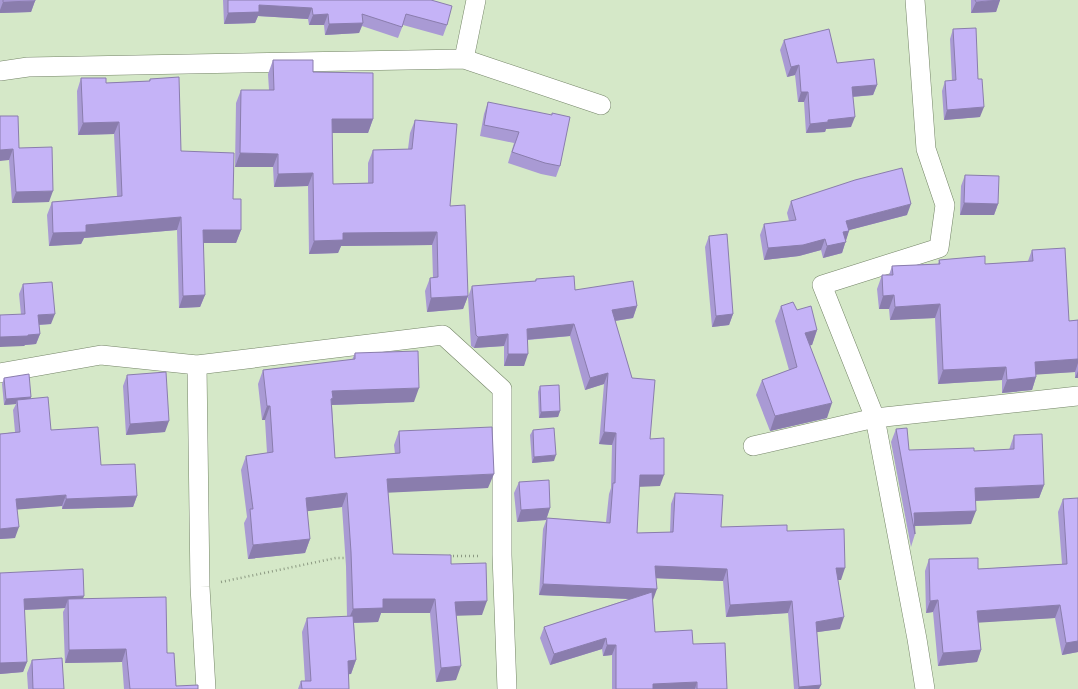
<svg xmlns="http://www.w3.org/2000/svg" width="1078" height="689" viewBox="0 0 1078 689" font-family="Merriweather,serif">
  <style>
    .lines { fill: none; stroke-linecap: round; stroke-linejoin: round }
    .minor-casing { stroke: #748467; stroke-width: 20 }
    .path { stroke: #8c9982; stroke-width: 2.5; stroke-dasharray: 1 3; stroke-linecap: butt }
    .minor { stroke: #fff; stroke-width: 19 }
    .wall { fill: #a99ad4 }
    .shaded-wall { fill: #8a7dad }
    .building { fill: #c5b3f7; stroke: #8a7dad }
  </style>
  <rect width="100%" height="100%" fill="#d5e8c8"/>
  <g class="lines">
    <defs>
      <path id="minor" d="M915,0L926,149L945,205L939,248L822,285L875,418L917,639L925,689
        M464,59L476,0
        M0,71L28,67L464,59L601,105
        M197,365L200,587L206,689
        M0,373L101,355L197,365L443,335L502,389V555L507,689
        M753,446L875,418L1078,396"/>
    </defs>
    <use href="#minor" class="minor-casing"/>
    <path class="path" d="M449,556H480
      M221,582L336,558H348"/>
    <use href="#minor" class="minor"/>
  </g>
  <path class="wall" d="M0,0H35V1L31,12L0,13Z
    M223,0H431L447,25L443,36L403,25L398,38L362,26L359,33L325,35L324,25H309L308,19L258,16L255,23L224,24Z
    M971,0H1000L996,12L971,13Z
    M953,29L978,79L980,117L944,120L942,91L945,81H952L950,39Z
    M784,40L837,63L877,85L873,95L853,97L851,127L826,129L825,132L806,133L804,102H798L795,75L787,77L780,50Z
    M273,60L313,72L373,119L368,133H332L333,184L368,183V163L373,150L408,149L410,133L415,120L450,206L468,296L463,309L427,312L425,291L430,278H433L432,245L341,246L338,253L309,254L308,186L274,187L273,167H235L236,103L241,90H269L268,74Z
    M81,78L106,83L149,81L150,79L181,151L233,199L241,230L236,243H203L205,295L200,307L179,308L177,230L84,238L81,244L49,246L47,215L52,202L117,196L114,134L78,135L77,91Z
    M488,102L560,166L556,177L541,174L508,163L514,143L480,136L484,114Z
    M0,116L19,148L49,202L12,203L9,160Z
    M965,175L998,204L994,215H960L961,186Z
    M791,201L907,215L849,230L842,253L823,258L821,250L799,256L764,260L760,235L764,224L789,221L787,213Z
    M709,236L733,314L729,325L712,327L705,247Z
    M1032,250L1069,321L1078,320V378H1075V372L1036,374V377L1032,390L1002,393V380L938,384L935,318L890,320L889,309H879L877,289L882,275H889L892,266L938,264L939,260L985,264L1028,261Z
    M536,279L575,290L637,306L633,318L615,321L650,439L660,486H639L637,533L670,532L671,504L675,493L721,527L787,531L841,580H838L840,629L817,632L821,685L819,689H794L788,613L726,617L723,581L656,578L652,600L655,632L693,644L727,689H612V655L603,656L602,649L550,665L540,638L544,627L629,599L539,595L543,529L547,518L606,522L609,494L611,488L612,445L599,444L604,384L585,390L570,336L528,340L524,366H504V346L474,348L471,346L468,297L472,286L535,281Z
    M23,284L51,324L39,325L40,334L36,344L25,345L24,346L19,294Z
    M781,306L797,310L817,330L812,345H810L827,418L770,431L756,395L762,380L789,370L775,321Z
    M355,353L414,402L332,405L335,458L395,454L394,445L399,431L488,488L388,492L393,554L451,564L482,615H456V680L436,682L430,613H381L378,622L354,623L356,660L351,674H348L349,689H298L301,681H305L302,632L307,618L347,616L346,566L342,507L307,511L310,539L305,553L248,559L244,523L247,517L241,470L246,456L267,453L265,420H262L258,384L263,370L352,360Z
    M127,375L165,432L126,435L123,386Z
    M4,378L31,397V398L51,430L101,465L137,496L133,507L62,509V506L17,509L15,538L0,539V434L15,432L13,410L16,404L4,405L2,384Z
    M540,386L560,411L558,417L539,418L538,392Z
    M896,429L909,450L974,451L1009,450L1014,435L1044,485L1039,498L975,501L971,524L915,526V534L911,547L891,442Z
    M533,430L554,461L532,463L530,435Z
    M519,482L550,508L546,520L517,522L514,493Z
    M1063,499L1078,652L1062,655L1055,618L978,622L981,650L977,662L938,666L933,612L926,613L925,571L929,559L978,569L1062,564L1058,512Z
    M0,573L83,599L167,653L176,686L198,689H124L122,662L65,663L63,612L65,608L24,610L27,662L23,672L0,674Z
    M32,660L64,689H28L27,673Z"/>
  <path class="shaded-wall" d="M1000,0L996,12L971,13L976,2Z
    M35,1L31,12L0,13V10L3,2Z
    M259,5L312,8L308,19L258,16L255,23L224,24L228,13Z
    M328,14L324,25H309L313,15Z
    M363,23L359,33L325,35L329,24Z
    M799,65L795,75L787,77L791,67Z
    M877,85L873,95L849,97L852,87Z
    M801,92H808L804,102H798Z
    M984,107L980,117L944,120L947,110Z
    M855,117L851,127L826,129L825,132L806,133L810,124L828,120Z
    M332,119H373L368,133H327Z
    M119,122L114,134L78,135L83,123Z
    M13,149L9,160L0,161V150Z
    M240,153L278,154L273,167H235Z
    M313,173L308,186L274,187L278,174Z
    M53,191L49,202L12,203L16,192Z
    M964,203L998,204L994,215H960Z
    M911,204L907,215L842,232L846,221Z
    M181,217L177,230L84,238L81,244L49,246L53,233L86,225Z
    M203,230H241L236,243H199Z
    M849,231L842,253L823,258L827,246L843,232Z
    M437,232L432,245L341,246L338,253L309,254L314,241L343,233Z
    M825,239L821,250L799,256L764,260L768,248Z
    M205,295L200,307L179,308L183,296Z
    M894,295L889,309H879L883,296Z
    M468,296L463,309L427,312L431,298Z
    M940,304L935,318L890,320L895,307Z
    M637,306L633,318L608,322L612,310Z
    M55,314L51,324L35,325L38,315Z
    M733,314L729,325L712,327L716,316Z
    M574,324L570,336L523,340L527,329Z
    M817,330L812,345L800,348L805,333Z
    M40,334L36,344L25,345L24,346L0,347V337Z
    M508,334L504,346L474,348L478,337Z
    M508,354H528L524,366H504Z
    M1078,359V363L1075,372L1031,375L1035,362Z
    M1006,367L1002,380L938,384L943,370Z
    M1078,371V378H1075Z
    M608,373L604,384L585,390L590,378Z
    M1036,377L1032,390L1002,393L1007,380Z
    M419,388L414,402L331,405L332,391Z
    M31,397L29,403L17,400L16,404L4,405L6,399Z
    M832,403L827,418L770,431L775,416Z
    M267,406H270L265,420H262Z
    M560,411L558,417L539,418L541,412Z
    M169,421L165,432L126,435L130,424Z
    M604,432L616,433L612,445L599,444Z
    M556,455L554,461L532,463L534,457Z
    M494,474L488,488L382,493L387,479Z
    M640,475H664L660,486L636,487Z
    M1044,485L1039,498L970,501L975,488Z
    M347,493L342,507L301,512L306,498Z
    M66,495L62,506L12,510L16,499Z
    M137,496L133,507L62,509L66,499Z
    M550,508L546,520L517,522L521,510Z
    M976,511L971,524L914,526V513Z
    M19,527L15,538L0,539V529Z
    M310,539L305,553L248,559L253,545Z
    M655,566L727,569L723,581L651,578Z
    M836,568H845L841,580H832Z
    M543,584L657,589L653,600L539,595Z
    M84,596L80,607L68,599L65,608L20,610L24,599Z
    M383,599H435L430,613H381L378,622L347,623L353,609Z
    M938,600L933,612L926,613L930,601Z
    M487,601L482,615L450,616L455,602Z
    M792,601L788,613L726,617L730,605Z
    M1060,605L1055,618L973,623L977,611Z
    M844,617L840,629L811,633L816,622Z
    M606,638L602,649L550,665L554,654Z
    M1078,641V652L1062,655L1066,643Z
    M607,645H616L612,655L603,656Z
    M126,649L122,662L65,663L69,650Z
    M981,650L977,662L938,666L943,653Z
    M356,660L351,674L342,675L348,661Z
    M27,662L23,672L0,674V663Z
    M461,666L456,680L436,682L441,668Z
    M697,682L695,689H651L653,684Z
    M821,685L819,689H798L799,687Z"/>
  <path class="building" d="M3,0H35V1L3,2Z
    M228,0H431L452,6L447,25L406,14L402,27L362,14L363,23L329,24L328,14L313,15L312,8L259,5V12L228,13Z
    M975,0H1000L976,2Z
    M976,28L978,79H982L984,107L947,110L945,81L956,80L953,29Z
    M829,29L837,63L874,59L877,85L852,87L855,117L828,120V122L810,124L808,92H801L799,65L791,67L784,40Z
    M273,60H313V72L373,73V119H332L333,184L373,183V150L412,149L415,120L457,124L450,206L465,205L468,296L431,298L430,278L438,277L437,232L343,233V240L314,241L313,173L278,174V154L240,153L241,90H274Z
    M179,77L181,151L234,153L233,199H241V230H203L205,295L183,296L181,217L86,225V232L53,233L52,202L122,196L119,122L83,123L81,78H106V83L150,81V79Z
    M488,102L552,115V113L570,117L560,166L545,163L512,152L519,132L484,125Z
    M0,116H18L19,148L52,147L53,191L16,192L13,149L0,150Z
    M902,168L911,204L846,221L849,231L843,232L846,242L827,246L825,239L803,245L768,248L764,224L796,220L791,201L855,180Z
    M965,175L999,176L998,204L964,203Z
    M727,234L733,314L716,316L709,236Z
    M1065,248L1069,321L1078,320V359L1035,362L1036,377L1007,380L1006,367L943,370L940,304L895,307L894,295L883,296L882,275H893L892,266L940,264L939,260L985,256V264L1033,261L1032,250Z
    M574,276L575,290L633,281L637,306L612,310L632,378L655,380L650,439L664,438V475H640L637,533L673,532L675,493L723,495L721,527L787,525V531L844,529L845,568H836L844,617L816,622L821,685L799,687L792,601L730,605L727,569L655,566L657,589L543,584L547,518L610,523L613,483H615L616,433L604,432L608,373L590,378L574,324L527,329L528,354H508V334L478,337L476,335L472,286L536,281V279Z
    M52,282L55,314L38,315L40,334L28,335V336L0,337V315L25,314L23,284Z
    M793,302L797,310L811,306L817,330L805,333L832,403L775,416L762,380L797,367L781,306Z
    M418,351L419,388L332,391L333,398L331,399L335,458L400,453L399,431L492,427L494,474L387,479L393,554L451,555V564L486,563L487,601L455,602L461,666L441,668L435,599H383V608L353,609L351,552L347,493L306,498L310,539L253,545L250,509H253L246,456L273,452L270,406H267L263,370L355,359V353Z
    M166,372L169,421L130,424L127,375Z
    M29,374L31,397L6,399L4,378Z
    M559,385L560,411L541,412L540,386Z
    M48,397L51,430L98,427L101,465L135,464L137,496L66,499V495L16,499L19,527L0,529V434L20,432L17,400Z
    M554,428L556,455L534,457L533,430Z
    M907,428L909,450L974,448V451L1014,449V435L1042,434L1044,485L975,488L976,511L914,513L915,534L896,429Z
    M549,480L550,508L521,510L519,482Z
    M1078,498V641L1066,643L1060,605L977,611L981,650L943,653L938,600L930,601L929,559L978,558V569L1067,564L1063,499Z
    M83,569L84,596L24,599L27,662L0,663V573Z
    M652,592L655,632L692,630L693,644L725,643L727,689H697V682L653,684V689H616V645H607L606,638L554,654L544,627Z
    M166,597L167,653H174L176,686L198,685V689H130L126,649L69,650L68,599Z
    M353,616L356,660L348,661L349,689H302L301,681H311L307,618Z
    M62,658L64,689H33L32,660Z"/>
</svg>
